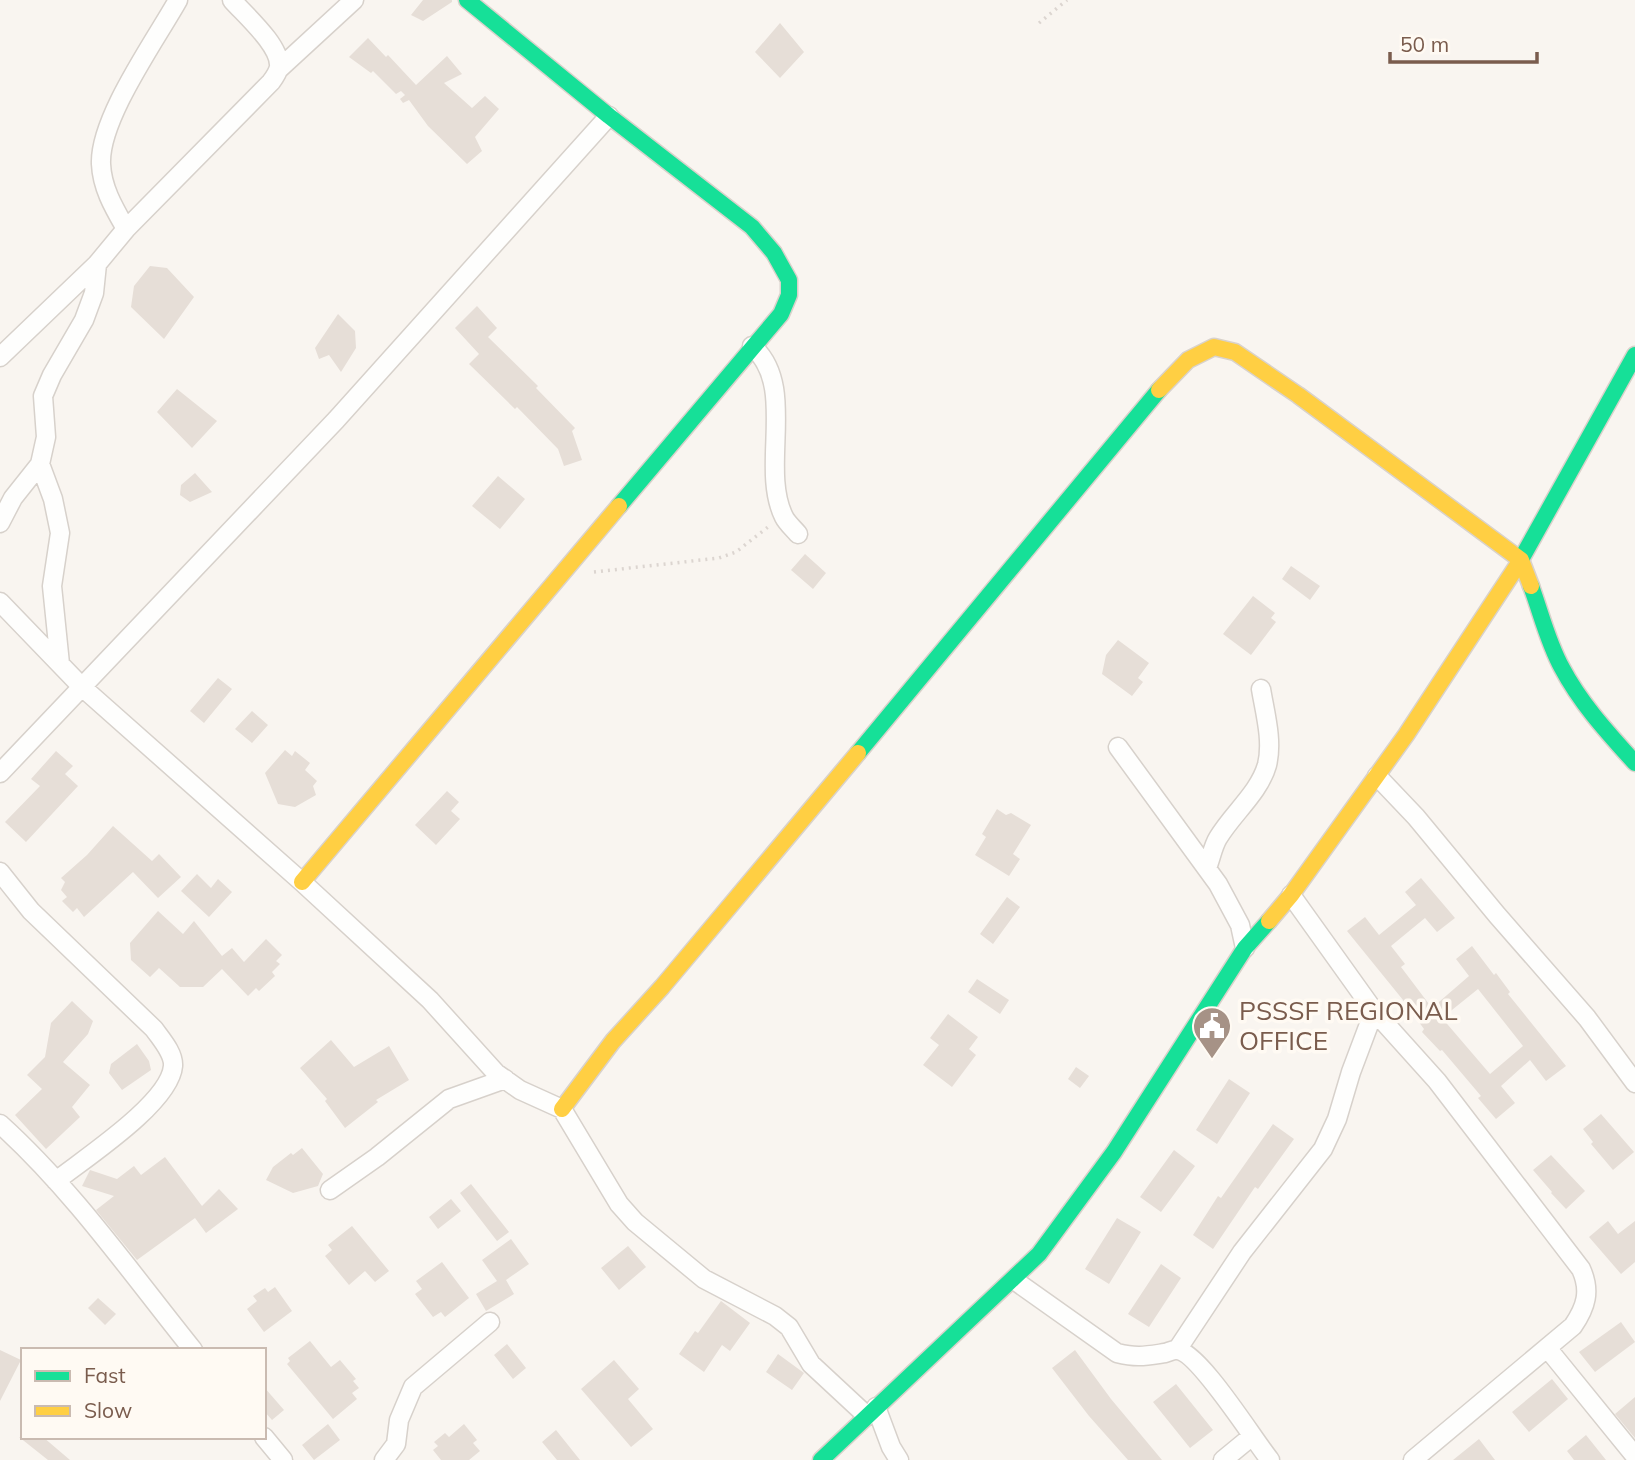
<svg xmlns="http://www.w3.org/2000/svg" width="1635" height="1460" viewBox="0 0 1635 1460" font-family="Mulish,sans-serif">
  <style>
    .building { fill: #e6ded7; fill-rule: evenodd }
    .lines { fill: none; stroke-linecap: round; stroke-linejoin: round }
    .street-casing { stroke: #d7d1cb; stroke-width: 21 }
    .fast-casing { stroke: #d9d2cb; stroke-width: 19 }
    .slow-casing { stroke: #d9d2cb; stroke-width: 19 }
    .path { stroke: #dcd5d0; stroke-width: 3.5; stroke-dasharray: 2 5; stroke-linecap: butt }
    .street { stroke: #fefefd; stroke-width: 18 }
    .fast { stroke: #16e098; stroke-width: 16 }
    .slow { stroke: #ffcf43; stroke-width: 16 }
    .labels { text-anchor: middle; stroke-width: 7; stroke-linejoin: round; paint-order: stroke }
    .poi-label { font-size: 26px; fill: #7a5c4d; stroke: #fffaf3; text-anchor: start }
  </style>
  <rect width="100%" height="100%" fill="#f9f5f0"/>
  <path class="building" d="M423,0H452V2L423,21L411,15Z
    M780,23L804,52L780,78L755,52Z
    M368,38L386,57L388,55L416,85L447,56L462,74L444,83L472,108L485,96L499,109L475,137L482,151L467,164L428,126L409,100L403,103L400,99L405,95L401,91L396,94L373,71L371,73L349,57Z
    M150,266L167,268L194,297L164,339L131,307L134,286Z
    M477,306L497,328L488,337L538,386L536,388L575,428L572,431L582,460L564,466L558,449L517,407L515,409L469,364L479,354L455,328Z
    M338,314L355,331L356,348L341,372L329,355L319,359L315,348Z
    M177,389L217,421L192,448L157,412Z
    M195,473L212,492L190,502L180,495L181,485Z
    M498,476L525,499L500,529L472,506Z
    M805,554L826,573L813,589L791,570Z
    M1291,566L1320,586L1310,600L1282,579Z
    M1253,596L1275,613L1271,618L1276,622L1251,655L1223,634Z
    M1118,640L1149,663L1138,678L1143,682L1132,696L1102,674L1106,655Z
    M218,678L232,689L204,723L190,711Z
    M252,711L268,725L252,743L235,729Z
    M285,750L292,756L295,751L310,763L305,770L317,781L313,786L316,795L295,807L278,804L265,773Z
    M56,751L73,766L65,774L78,786L26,842L5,822L40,786L31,779Z
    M447,791L459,802L451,811L460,819L436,845L415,825Z
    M997,809L1006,815L1011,813L1031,825L1013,854L1020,859L1009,876L975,855L986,837L982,834Z
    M113,826L152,861L159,854L181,877L158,898L133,872L84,917L77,908L73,912L62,901L67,897L61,890L65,882L61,878L87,855Z
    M197,874L211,888L218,879L232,892L209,917L181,891Z
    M1421,878L1455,918L1437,932L1425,918L1391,946L1405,964L1401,967L1432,1008L1469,976L1456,959L1472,946L1494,975L1496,973L1510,992L1508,994L1566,1066L1546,1081L1530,1060L1501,1086L1515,1103L1496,1119L1478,1098L1481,1096L1442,1050L1440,1051L1422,1032L1424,1029L1403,1000L1347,931L1365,917L1379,935L1416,905L1405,892ZM1478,989L1523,1046L1490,1074L1442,1018Z
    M1007,897L1020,907L993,944L980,934Z
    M158,911L183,934L194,921L222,956L232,948L244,962L266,939L282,955L276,961L280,964L272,972L275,976L259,991L256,988L248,996L222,969L203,987H180L159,968L150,977L131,960L130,943Z
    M977,979L1009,1000L1000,1014L968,992Z
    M72,1001L93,1021L88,1034L63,1062L90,1085L72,1107L80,1117L46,1149L15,1115L42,1089L27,1075L45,1057L51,1023Z
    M948,1014L978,1037L969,1049L976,1055L952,1087L923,1065L939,1045L930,1038Z
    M331,1040L354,1067L389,1046L409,1080L376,1100L378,1102L345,1128L325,1101L327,1099L300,1068Z
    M137,1044L149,1061L151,1070L122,1090L109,1073L111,1064Z
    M1076,1067L1089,1076L1080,1088L1068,1079Z
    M1229,1079L1250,1093L1217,1144L1196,1130Z
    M1601,1114L1634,1152L1613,1170L1591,1144L1593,1142L1583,1129Z
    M1273,1124L1294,1139L1258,1189L1255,1187L1213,1249L1193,1235L1218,1196L1221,1198Z
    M302,1148L323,1174L318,1186L293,1193L266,1180L273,1167L291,1153L293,1155Z
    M1174,1150L1195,1166L1161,1212L1140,1197Z
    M1551,1155L1585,1191L1566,1209L1551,1193L1552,1192L1533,1170Z
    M165,1157L202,1206L219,1189L238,1209L206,1233L195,1218L137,1260L96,1210L114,1196L82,1186L90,1170L117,1179L134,1166L141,1175Z
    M471,1184L509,1232L497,1241L460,1193Z
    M451,1199L461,1211L438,1229L429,1217Z
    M1117,1218L1141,1232L1109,1284L1085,1269Z
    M1608,1221L1618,1234L1635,1221V1262L1621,1274L1589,1237Z
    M352,1226L389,1271L375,1282L365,1271L349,1285L325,1256L332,1250L328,1245Z
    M511,1239L529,1264L506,1280L514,1294L486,1311L476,1294L497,1281L482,1260Z
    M628,1246L646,1267L619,1290L601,1268Z
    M442,1262L469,1298L445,1317L441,1312L433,1317L415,1294L422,1289L416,1281Z
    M1161,1264L1181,1278L1149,1327L1128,1314Z
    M275,1287L292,1311L264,1332L247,1309L257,1301L253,1296L265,1288L268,1292Z
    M98,1298L116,1314L105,1325L88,1308Z
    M721,1301L750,1323L730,1351L722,1345L704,1372L679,1354L695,1331L698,1333Z
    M1621,1322L1635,1342L1595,1372L1579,1352Z
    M310,1341L331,1367L340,1360L356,1379L353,1381L359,1388L352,1393L357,1399L333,1419L287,1364L290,1361L288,1358Z
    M507,1344L526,1368L513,1379L494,1355Z
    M0,1350L21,1360L0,1401Z
    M1075,1350L1111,1399L1162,1460H1128L1089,1416L1052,1368Z
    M778,1354L804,1373L792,1390L766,1372Z
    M614,1360L639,1389L628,1399L653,1429L631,1447L581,1389Z
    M1552,1379L1568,1399L1529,1432L1512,1412Z
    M1176,1384L1213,1430L1190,1448L1153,1402Z
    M264,1387L284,1410L272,1420L264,1411Z
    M1635,1397V1438L1615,1414Z
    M328,1424L340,1440L314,1460L302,1445Z
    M464,1424L477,1440L473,1443L480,1451L469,1460H441L433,1450L438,1446L434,1442L445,1433L449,1437Z
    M556,1430L580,1460H557L542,1442Z
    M1586,1435L1606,1460H1574L1567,1451Z
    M19,1437H43L70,1460H48Z
    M1479,1439L1495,1460H1453Z"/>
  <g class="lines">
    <defs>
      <path id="street" d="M279,69L354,0
        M126,229C114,208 102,188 101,164C99,119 155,41 178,0
        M752,346C798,386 759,467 784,517C787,523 793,528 798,534
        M0,357L97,264L126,229L271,82C274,78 278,72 279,67C281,46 245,15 232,0
        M40,464L53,499L60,533L52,586L60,664
        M0,523L13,498L40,464L46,437L43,396L52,375L84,320L94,293L97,264
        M0,602L82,687L302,882L430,1000L496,1073L520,1090L562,1109L619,1204L635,1222L704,1279L775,1316L789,1327L811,1364L867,1416
        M1118,747L1218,884L1240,925L1245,948
        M0,773L336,420L609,116
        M1377,776L1416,817L1497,915L1587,1018L1635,1083
        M1207,868C1211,858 1213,846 1218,838C1233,813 1259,793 1267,765C1273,741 1265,713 1261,689
        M0,872L31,911L154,1029C161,1039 174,1053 173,1066C170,1103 85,1158 56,1181
        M1291,895L1374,1011L1437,1081L1581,1269C1591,1291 1586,1307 1573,1326L1413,1460
        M0,1124C73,1190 131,1273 193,1350
        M330,1190L377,1157L449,1099L505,1079
        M1014,1280L1117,1353C1137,1358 1145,1356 1165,1353C1169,1352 1172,1350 1176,1350C1198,1350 1253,1439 1270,1460
        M1548,1349L1635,1456
        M1177,1350L1242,1252L1323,1149L1337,1119L1351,1072L1374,1011
        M876,1407L891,1447L899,1460
        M264,1437L283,1460
        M384,1460L396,1444L399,1420L413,1387L490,1322
        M1223,1460L1251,1437"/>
      <path id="fast" d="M467,0L609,116L752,227L774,253L789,280V295L781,314L619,506
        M1519,563L1635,355
        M1531,586C1541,613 1548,643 1562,668C1581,704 1608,733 1635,763
        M858,753L1159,390
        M821,1460L1039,1254L1114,1152L1245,948L1269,921"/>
      <path id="slow" d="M1159,390L1188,360L1214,347L1235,352L1298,395L1521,560L1531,586
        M302,882L619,506
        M1269,921L1291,895L1406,735L1519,563
        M562,1109L613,1041L662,987L858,753"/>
    </defs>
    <use href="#street" class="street-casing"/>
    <use href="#fast" class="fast-casing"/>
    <use href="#slow" class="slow-casing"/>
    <path class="path" d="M1039,23L1067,0
      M594,572L719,558L736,552L768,527"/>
    <use href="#street" class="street"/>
    <use href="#fast" class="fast"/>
    <use href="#slow" class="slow"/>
  </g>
  <defs>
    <symbol id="civic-pin" viewBox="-11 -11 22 30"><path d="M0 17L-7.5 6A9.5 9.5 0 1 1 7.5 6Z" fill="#a69286" stroke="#fffaf3"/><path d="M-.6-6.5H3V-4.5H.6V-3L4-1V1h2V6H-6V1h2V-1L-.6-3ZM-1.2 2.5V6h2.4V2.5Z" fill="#fff"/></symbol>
  </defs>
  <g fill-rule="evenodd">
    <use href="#civic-pin" x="1190" y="1004" width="44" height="60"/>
  </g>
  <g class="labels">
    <g class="poi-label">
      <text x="1239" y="1020">PSSSF REGIONAL<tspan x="1239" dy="30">OFFICE</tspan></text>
    </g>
  </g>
  <rect x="21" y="1348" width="245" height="91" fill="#fffaf3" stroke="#cabbb1" stroke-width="2"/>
  <rect x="35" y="1371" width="35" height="10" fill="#16e098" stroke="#cabbb1" stroke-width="2"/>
  <text x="84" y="1383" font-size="21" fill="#7a5c4d">Fast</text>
  <rect x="35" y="1406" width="35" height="10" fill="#ffcf43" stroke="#cabbb1" stroke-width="2"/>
  <text x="84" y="1418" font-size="21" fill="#7a5c4d">Slow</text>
  <path d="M1390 52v10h147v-10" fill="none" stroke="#7a5c4d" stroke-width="3.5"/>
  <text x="1400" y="52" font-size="21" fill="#7a5c4d" stroke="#fffaf3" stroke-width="5" paint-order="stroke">50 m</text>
</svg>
